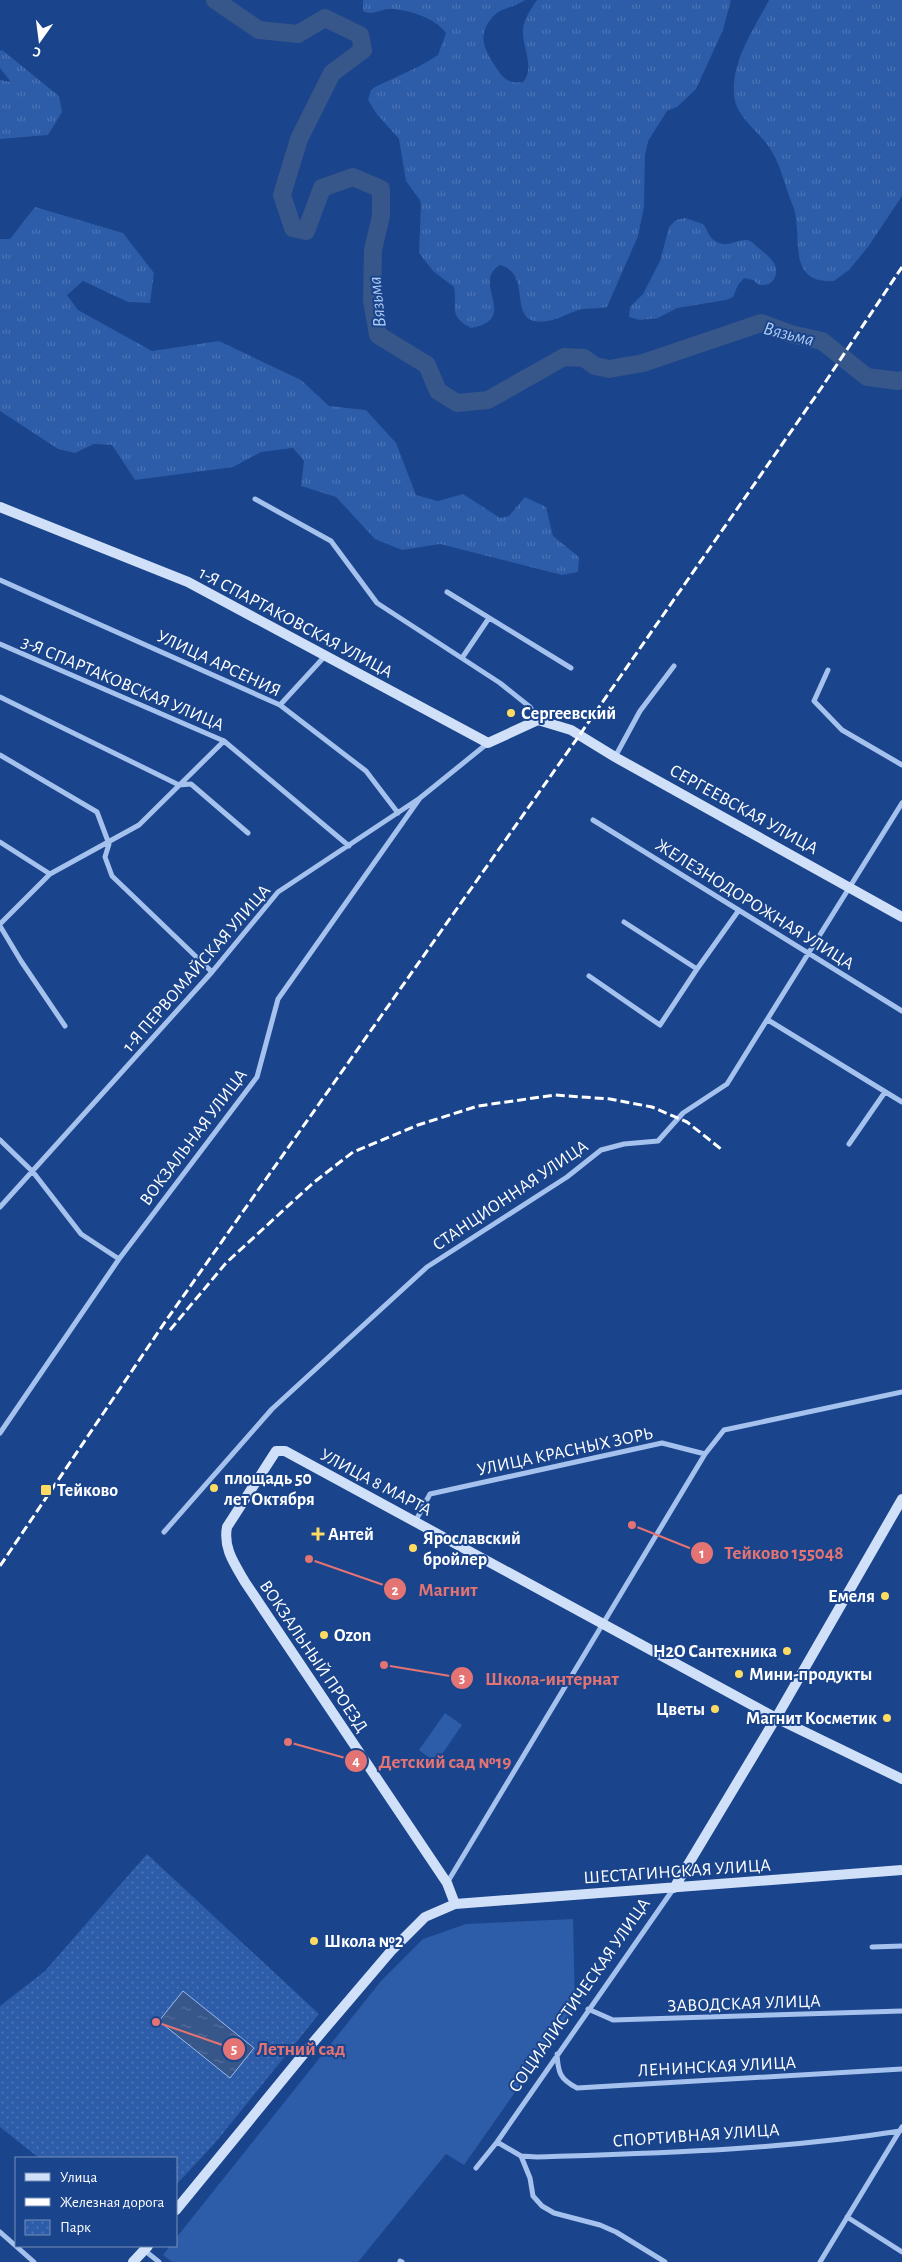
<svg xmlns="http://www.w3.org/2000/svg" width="902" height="2262" viewBox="0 0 902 2262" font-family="'Alegreya Sans',sans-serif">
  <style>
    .grass { fill: url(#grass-tufts) }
    .park { fill: url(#park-dots) }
    .garden { fill: #2d5ca9 }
    .water { fill: url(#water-ripples); stroke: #97baef }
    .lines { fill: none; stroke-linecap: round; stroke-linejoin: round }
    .river { stroke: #37568a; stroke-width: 18 }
    .street { stroke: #a5c1ed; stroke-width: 5 }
    .secondary { stroke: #d1e0f9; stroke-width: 10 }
    .rail { stroke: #fff; stroke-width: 3; stroke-dasharray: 9 4; stroke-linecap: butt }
    .poi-dot { fill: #ffdc61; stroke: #1a448b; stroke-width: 2 }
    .labels { text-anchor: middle; stroke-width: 4; stroke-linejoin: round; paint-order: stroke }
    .street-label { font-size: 18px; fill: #fff; stroke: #1a448b }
    .poi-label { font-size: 18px; font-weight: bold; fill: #fff; stroke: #1a448b; text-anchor: start }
    .water-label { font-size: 19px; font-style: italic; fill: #b0cbf4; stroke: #1a448b }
    .leader { fill: none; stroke: #e47373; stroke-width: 2 }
    .callout-dot { fill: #e47373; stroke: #1a448b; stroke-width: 2 }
    .mark-label { font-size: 15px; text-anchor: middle; font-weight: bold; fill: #fff }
    .callout-label { font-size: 19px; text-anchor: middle; font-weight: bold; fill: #e47373; stroke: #1a448b; stroke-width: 4; stroke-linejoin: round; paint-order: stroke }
  </style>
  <defs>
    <pattern id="grass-tufts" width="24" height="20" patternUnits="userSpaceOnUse" patternTransform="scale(1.25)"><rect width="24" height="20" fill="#2d5ca9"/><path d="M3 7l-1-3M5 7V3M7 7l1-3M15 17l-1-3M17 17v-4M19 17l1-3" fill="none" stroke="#4c74b6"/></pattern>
    <pattern id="park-dots" width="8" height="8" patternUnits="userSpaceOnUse" patternTransform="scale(1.25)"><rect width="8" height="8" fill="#2d5ca9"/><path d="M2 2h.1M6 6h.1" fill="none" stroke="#4c74b6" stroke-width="1.8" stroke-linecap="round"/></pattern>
    <pattern id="water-ripples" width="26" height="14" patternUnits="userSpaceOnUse" patternTransform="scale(1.25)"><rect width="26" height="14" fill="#37568a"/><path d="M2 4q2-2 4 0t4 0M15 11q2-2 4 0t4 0" fill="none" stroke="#556f9c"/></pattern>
  </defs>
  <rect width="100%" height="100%" fill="#1a448b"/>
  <path class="grass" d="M363,0H525C514,8 500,7 491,19C477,37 485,50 495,66C503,78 507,84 523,82C536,67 521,46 523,28C525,17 531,9 537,0H731L723,30L696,89L677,107L667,111L648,141L645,155L644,207L638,236L607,307C599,309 591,308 583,309C568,312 551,325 534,321C510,315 531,273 500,265C470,283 521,319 471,328C447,316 458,307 454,287L433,271L419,253L421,205L420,200L406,181L399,139L376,113L368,100L371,90L375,87L420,66L438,55L446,33C436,18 407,9 390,9C380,9 373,16 363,11Z
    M769,0H902V196L868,247L849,270L834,281C784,284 804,234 793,206C784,185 780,160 766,143C755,129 736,115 734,96C731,61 754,29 769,0Z
    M2,50L59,96L62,112L48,135L0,139V80L11,82L0,68V51Z
    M35,207L123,233L154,273L150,303L128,302L83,281L67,295L78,310L152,351L219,341L301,380L329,406L366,410L396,443L416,495L438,501L463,494L500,518L509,516L525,497L546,507L553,536L579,557L578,572L562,575L440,544L402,550L375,539L336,497L301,486L304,461L293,448L261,452L233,467L135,480L112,445L94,444L75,453L58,449L0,411V239H10Z
    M685,218L703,224C708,230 709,239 717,242C729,248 736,239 747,240C753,241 755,246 760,249C769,257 780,264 775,277C772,285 766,285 759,285L753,280L744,278L738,285L733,297L726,300L677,308L658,318L640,320L629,317L630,307L643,294L660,261L669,227L676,220Z"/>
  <path class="park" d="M147,1854L319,2014L215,2143L176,2185V2158H39L0,2127V2006L45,1971Z"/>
  <path class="garden" d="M445,1713L462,1725L436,1763L419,1750Z
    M573,1919L575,2007L464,2165L446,2154L358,2262H172L163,2255L170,2246H176V2238L381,1981L423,1939L466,1924Z"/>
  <path class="water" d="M183,1991L254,2048L230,2078L159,2021Z"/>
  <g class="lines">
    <path class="river" d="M215,0L259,30L298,34L325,18L360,35L363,50L332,73L299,139L282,195L293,228L306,231L322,188L353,177L381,189V216L373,250L372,301L378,335L427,365L438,391L457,403L488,400L564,357L584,358L595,366L609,369L643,363L761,323L791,334L822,341L867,377L898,381L902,380"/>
    <path class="street" d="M255,499L331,541L377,603L500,683L530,707L538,719
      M0,580L280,705L366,771L398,813
      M447,592L571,668
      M0,644L224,741L349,846
      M462,658L489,618
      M828,670L814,701L842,730L902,765
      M0,697L179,785L191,784L248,833
      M280,705L325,656
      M0,755L97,812L109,844L105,857L112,876L212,972
      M615,757L640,711L674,666
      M593,820L902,1011
      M0,842L50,874
      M624,922L697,969
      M0,924L50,874L139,825L224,741
      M0,926L21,961L65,1026
      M589,976L660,1025L697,969L739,910
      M768,1020L902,1102
      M0,1140L33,1172L81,1234L119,1259
      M849,1144L885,1092
      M0,1207L212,972L278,892L420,798L488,743
      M0,1433L119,1259L257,1077L278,999L420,798
      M415,1522L430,1494L662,1443L705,1454L724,1430L902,1392
      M164,1532L272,1409L427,1267L567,1177L601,1150L624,1144L658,1141L683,1113L727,1084L902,803
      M447,1883L705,1454
      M872,1947L902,1946
      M588,2009L613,2020L902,2011
      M557,2054C558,2073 560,2079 577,2088L902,2069
      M497,2142L521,2156L537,2157C658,2153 780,2150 900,2131
      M521,2156L530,2178L533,2196L542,2206L554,2213L600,2225L616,2232L665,2262
      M476,2168L497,2142L674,1888
      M847,2217L902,2252
      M0,2232L34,2262
      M144,2250L159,2262
      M400,2261L402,2262
      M820,2262L902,2127"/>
    <path class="secondary" d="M0,507L188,582L488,743L538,720L571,730L615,757L902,917
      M674,1888L776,1718L902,1499
      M455,1904L447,1883L245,1582C234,1563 223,1548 227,1527L276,1451H285L776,1718L902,1779
      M176,2210L316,2039L391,1951L425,1917L455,1904L902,1870
      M133,2262L148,2246"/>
    <path class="rail" d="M170,1330L226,1263L313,1183L353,1152L418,1125L478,1106L555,1095L610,1099L652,1107L687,1122L721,1149
      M0,1566L165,1322L581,733L822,387L902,267"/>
  </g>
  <g class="poi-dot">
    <circle cx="511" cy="713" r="5"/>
    <circle cx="214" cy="1488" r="5"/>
    <rect x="40" y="1484" width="12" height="12" rx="2.5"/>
    <path d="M315.5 1526.5h5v5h5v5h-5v5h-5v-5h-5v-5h5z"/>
    <circle cx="413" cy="1548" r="5"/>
    <circle cx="885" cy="1596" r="5"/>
    <circle cx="324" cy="1635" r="5"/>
    <circle cx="787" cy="1651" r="5"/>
    <circle cx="739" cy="1674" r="5"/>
    <circle cx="715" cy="1709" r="5"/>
    <circle cx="887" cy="1718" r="5"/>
    <circle cx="314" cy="1941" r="5"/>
  </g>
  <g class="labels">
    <g class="street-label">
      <text transform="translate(296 622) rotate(28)" y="6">1-Я СПАРТАКОВСКАЯ УЛИЦА</text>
      <text transform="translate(219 663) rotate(25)" y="6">УЛИЦА АРСЕНИЯ</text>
      <text transform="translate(123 683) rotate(23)" y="6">3-Я СПАРТАКОВСКАЯ УЛИЦА</text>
      <text transform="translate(744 809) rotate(29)" y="6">СЕРГЕЕВСКАЯ УЛИЦА</text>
      <text transform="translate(755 904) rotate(32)" y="6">ЖЕЛЕЗНОДОРОЖНАЯ УЛИЦА</text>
      <text transform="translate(196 968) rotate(-49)" y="6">1-Я ПЕРВОМАЙСКАЯ УЛИЦА</text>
      <text transform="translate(193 1137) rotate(-53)" y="6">ВОКЗАЛЬНАЯ УЛИЦА</text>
      <text transform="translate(510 1195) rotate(-34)" y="6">СТАНЦИОННАЯ УЛИЦА</text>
      <text transform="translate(565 1451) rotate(-12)" y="6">УЛИЦА КРАСНЫХ ЗОРЬ</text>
      <text transform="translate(376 1482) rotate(28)" y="6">УЛИЦА 8 МАРТА</text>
      <text transform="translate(314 1656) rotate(56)" y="6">ВОКЗАЛЬНЫЙ ПРОЕЗД</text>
      <text transform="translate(677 1871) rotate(-4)" y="6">ШЕСТАГИНСКАЯ УЛИЦА</text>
      <text transform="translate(579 1995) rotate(-55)" y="6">СОЦИАЛИСТИЧЕСКАЯ УЛИЦА</text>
      <text transform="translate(744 2003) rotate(-2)" y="6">ЗАВОДСКАЯ УЛИЦА</text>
      <text transform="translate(717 2066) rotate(-3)" y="6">ЛЕНИНСКАЯ УЛИЦА</text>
      <text transform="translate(696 2135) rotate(-4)" y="6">СПОРТИВНАЯ УЛИЦА</text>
    </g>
    <g class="poi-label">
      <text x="521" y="719">Сергеевский</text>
      <text x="224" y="1484">площадь 50<tspan x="224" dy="21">лет Октября</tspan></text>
      <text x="57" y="1496">Тейково</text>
      <text x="328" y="1540">Антей</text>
      <text x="423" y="1544">Ярославский<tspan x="423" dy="21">бройлер</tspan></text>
      <text x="875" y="1602" text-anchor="end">Емеля</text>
      <text x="334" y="1641">Ozon</text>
      <text x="777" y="1657" text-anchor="end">H2O Сантехника</text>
      <text x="749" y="1680">Мини-продукты</text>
      <text x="705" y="1715" text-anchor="end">Цветы</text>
      <text x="877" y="1724" text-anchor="end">Магнит Косметик</text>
      <text x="324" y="1947">Школа №2</text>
    </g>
    <g class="water-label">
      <text transform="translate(376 302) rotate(-96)" y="7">Вязьма</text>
      <text transform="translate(789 333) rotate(14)" y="7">Вязьма</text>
    </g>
  </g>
  <path class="leader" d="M632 1525L702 1553M309 1559L395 1589M384 1665L462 1678M288 1742L356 1761M156 2022L234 2049"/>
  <g class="callout-dot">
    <circle cx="632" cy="1525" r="5"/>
    <circle cx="309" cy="1559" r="5"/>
    <circle cx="384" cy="1665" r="5"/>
    <circle cx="288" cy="1742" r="5"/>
    <circle cx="156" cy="2022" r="5"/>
    <circle cx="702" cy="1553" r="12"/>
    <circle cx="395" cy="1589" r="12"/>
    <circle cx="462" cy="1678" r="12"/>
    <circle cx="356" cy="1761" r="12"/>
    <circle cx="234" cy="2049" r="12"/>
  </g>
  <g class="mark-label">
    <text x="702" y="1558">1</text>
    <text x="395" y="1595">2</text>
    <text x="462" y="1683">3</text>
    <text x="356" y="1766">4</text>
    <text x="234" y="2054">5</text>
  </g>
  <g class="callout-label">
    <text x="784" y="1559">Тейково 155048</text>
    <text x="448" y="1596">Магнит</text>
    <text x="552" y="1685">Школа-интернат</text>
    <text x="445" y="1768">Детский сад №19</text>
    <text x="301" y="2055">Летний сад</text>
  </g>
  <rect x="15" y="2157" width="162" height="90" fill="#1a448b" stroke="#768fb9"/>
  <rect x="25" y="2173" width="25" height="8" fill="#d1e0f9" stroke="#768fb9"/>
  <text x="60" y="2182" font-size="15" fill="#ffffff">Улица</text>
  <rect x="25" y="2198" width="25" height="8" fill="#ffffff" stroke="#768fb9"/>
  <text x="60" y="2207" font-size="15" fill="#ffffff">Железная дорога</text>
  <rect x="25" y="2220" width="25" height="15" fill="url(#park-dots)" stroke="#768fb9"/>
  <text x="60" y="2232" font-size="15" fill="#ffffff">Парк</text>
  <g transform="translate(40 40) rotate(194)" stroke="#1a448b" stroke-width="4" paint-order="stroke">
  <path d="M0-4L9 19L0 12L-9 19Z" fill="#ffffff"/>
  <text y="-8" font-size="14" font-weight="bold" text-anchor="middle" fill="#ffffff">С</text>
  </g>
</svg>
